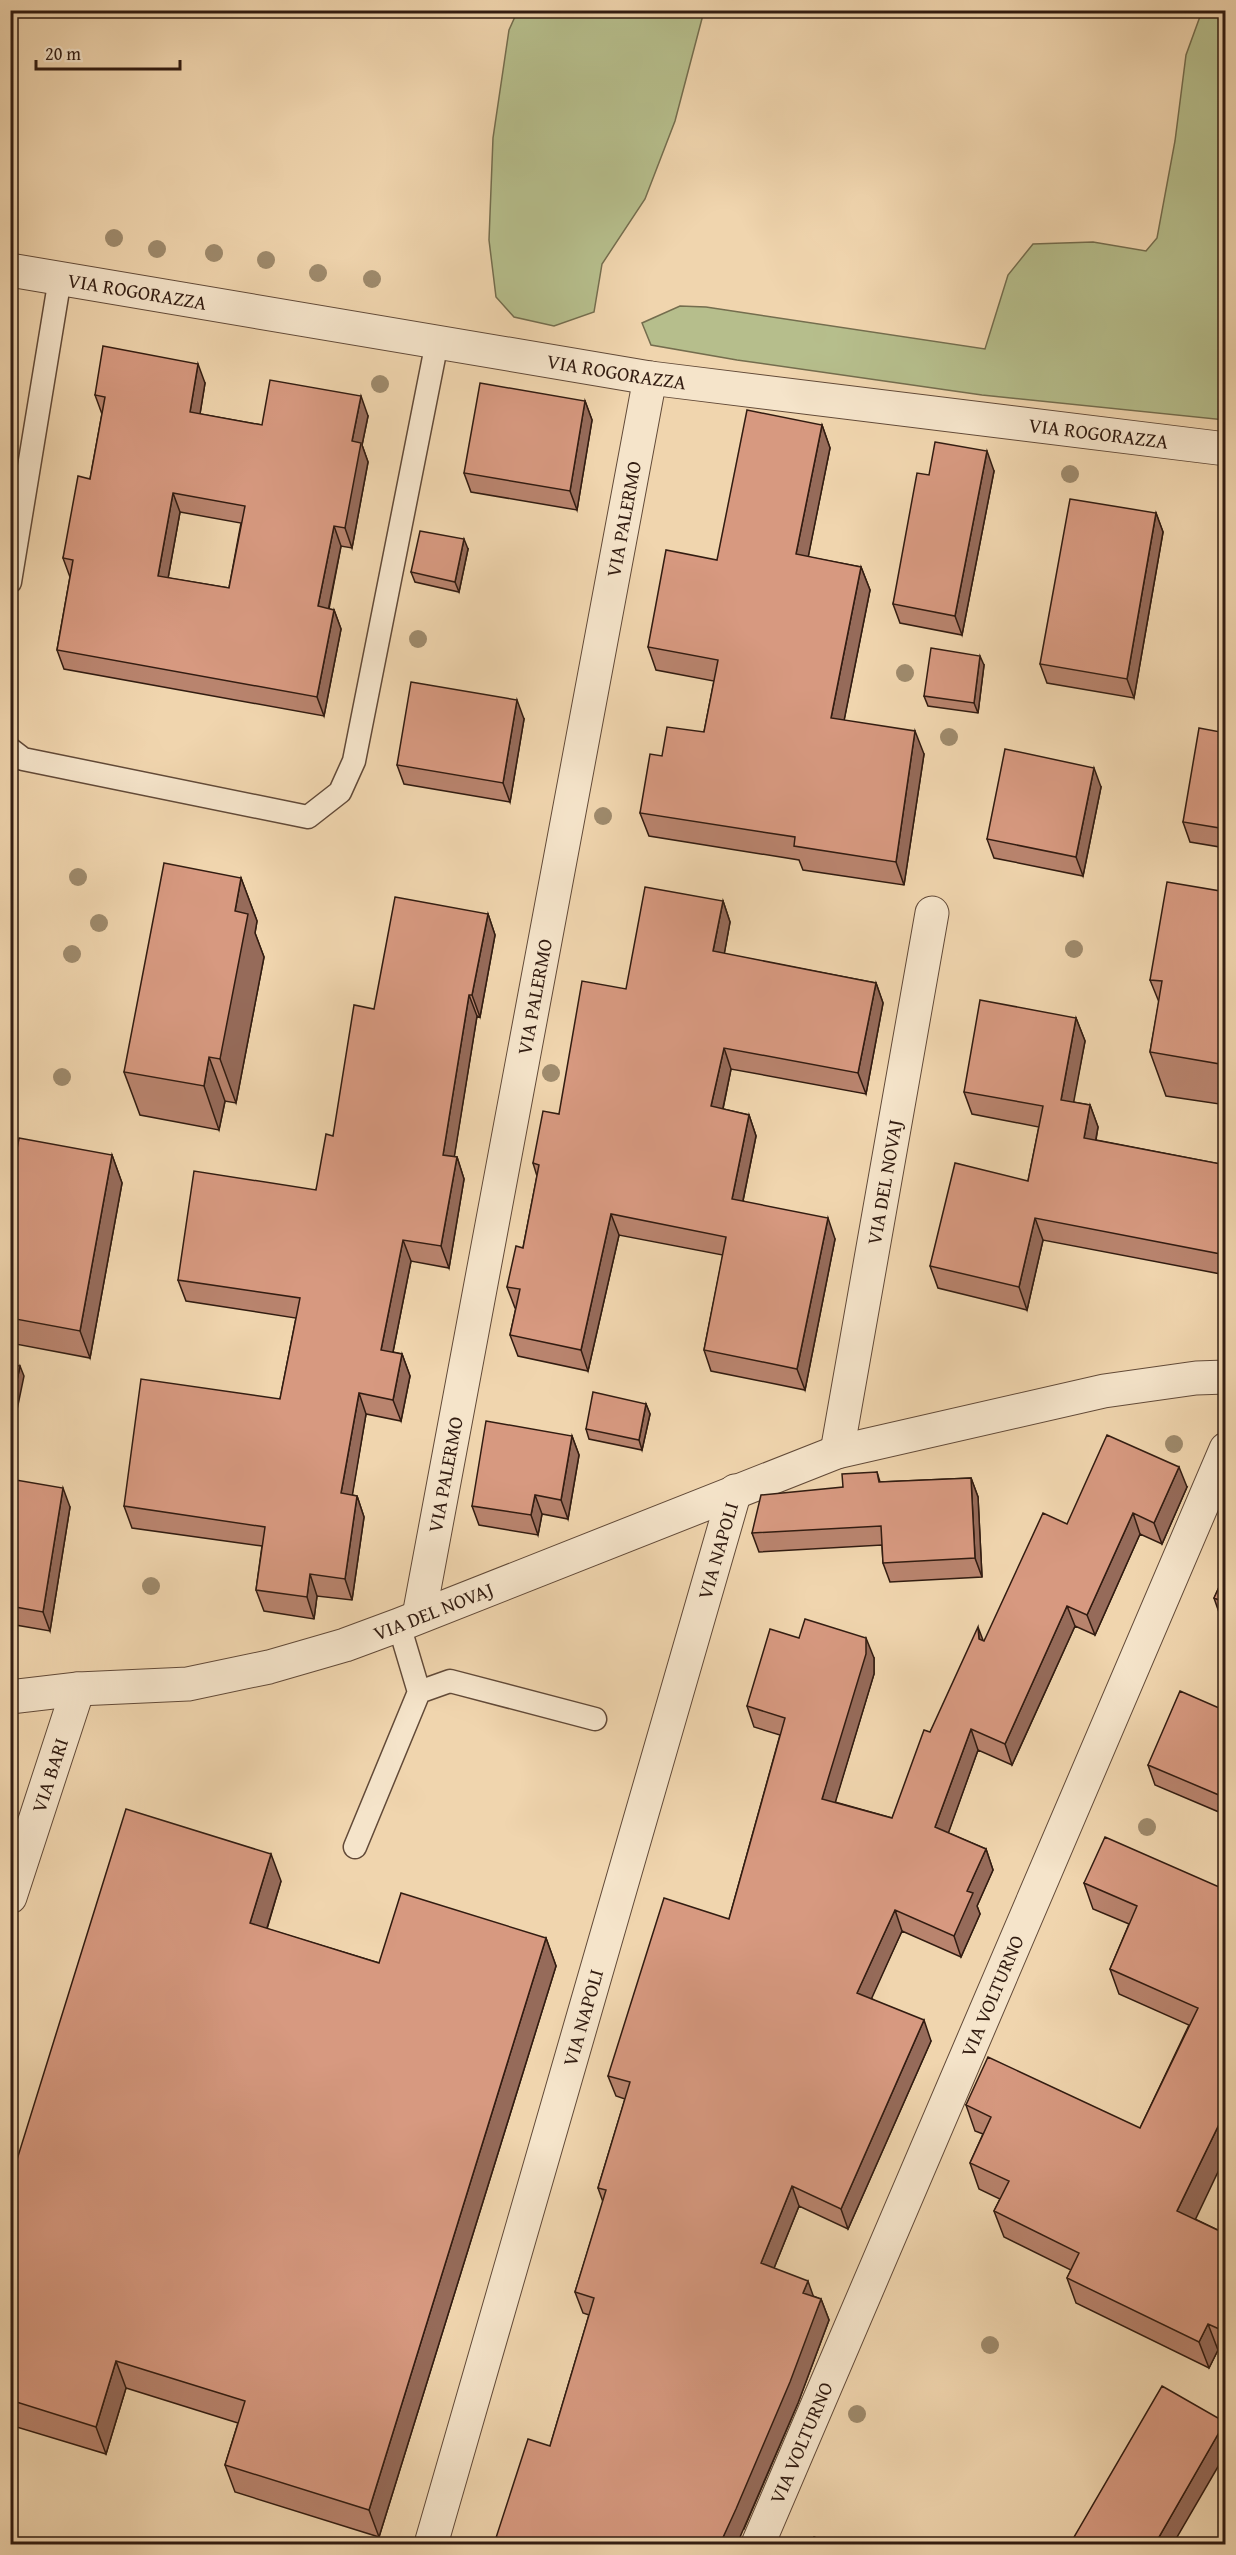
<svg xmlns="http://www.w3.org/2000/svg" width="1236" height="2555" viewBox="0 0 1236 2555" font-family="'Gentium Book Plus',serif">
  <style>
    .green { fill: #b6be8c; stroke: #746d4e; stroke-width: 1.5 }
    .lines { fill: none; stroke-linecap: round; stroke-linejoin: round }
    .service-casing { stroke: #624a38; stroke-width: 25 }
    .minor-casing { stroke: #624a38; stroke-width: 35 }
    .service { stroke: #f5e4ca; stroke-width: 22 }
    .minor { stroke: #f5e4ca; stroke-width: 33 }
    .tree { fill: #9e8a6c }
    .wall { fill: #b9846e; stroke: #321c11; stroke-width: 1.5; fill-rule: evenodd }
    .shaded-wall { fill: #966b5a; stroke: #321c11; stroke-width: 1.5 }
    .building { fill: #d79980; stroke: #321c11; stroke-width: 1.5; fill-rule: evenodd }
    .labels { text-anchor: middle; stroke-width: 4.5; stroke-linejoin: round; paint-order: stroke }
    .street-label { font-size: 20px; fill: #321c11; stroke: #f5e4ca }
  </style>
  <rect width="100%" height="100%" fill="#f0d5ae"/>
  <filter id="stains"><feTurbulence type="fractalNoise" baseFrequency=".00333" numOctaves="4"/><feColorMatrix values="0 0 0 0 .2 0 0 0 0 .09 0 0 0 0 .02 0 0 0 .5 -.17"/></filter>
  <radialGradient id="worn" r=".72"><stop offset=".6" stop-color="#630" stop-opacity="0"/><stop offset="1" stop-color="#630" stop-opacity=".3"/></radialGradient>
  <path class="green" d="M518,10L704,11L675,121L645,199L602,264L594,312L554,326L514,317L496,297L489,240L493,138L509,30Z
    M1202,11H1225V420L982,395L737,360L651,345L642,323L680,306L706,307L985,349L1008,275L1033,244L1093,242L1146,251L1157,238L1175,141L1186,55Z"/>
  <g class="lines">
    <defs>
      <path id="service" d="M10,582L60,278
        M10,749L23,759L308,817L340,792L354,761L437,342
        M419,1692L450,1681L595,1719
        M355,1847L419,1692L399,1625"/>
      <g id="minor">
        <path id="s1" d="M10,270L650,378L1226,449"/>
        <path id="s2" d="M837,1452L932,913"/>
        <path id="s3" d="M419,1616L650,378"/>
        <path id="s4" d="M10,1697L78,1689L188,1684L269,1667L345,1645L399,1625L837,1452L1104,1391L1196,1378L1226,1377"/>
        <path id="s5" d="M10,1897L78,1689"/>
        <path id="s6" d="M431,2544L735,1491"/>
        <path id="s7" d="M758,2544L1226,1449"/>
      </g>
    </defs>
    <use href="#service" class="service-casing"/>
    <use href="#minor" class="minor-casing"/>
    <use href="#service" class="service"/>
    <use href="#minor" class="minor"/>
  </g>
  <g class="tree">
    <circle cx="114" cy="238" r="9"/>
    <circle cx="157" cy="249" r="9"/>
    <circle cx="214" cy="253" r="9"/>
    <circle cx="266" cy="260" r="9"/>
    <circle cx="318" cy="273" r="9"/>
    <circle cx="372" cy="279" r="9"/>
    <circle cx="380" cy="384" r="9"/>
    <circle cx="1070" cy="474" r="9"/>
    <circle cx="418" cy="639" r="9"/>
    <circle cx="905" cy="673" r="9"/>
    <circle cx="949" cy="737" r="9"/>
    <circle cx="603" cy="816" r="9"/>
    <circle cx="78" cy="877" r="9"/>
    <circle cx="99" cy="923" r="9"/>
    <circle cx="1074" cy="949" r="9"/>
    <circle cx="72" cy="954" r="9"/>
    <circle cx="551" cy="1073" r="9"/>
    <circle cx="62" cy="1077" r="9"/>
    <circle cx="1174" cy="1444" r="9"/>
    <circle cx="151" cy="1586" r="9"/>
    <circle cx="1147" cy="1827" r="9"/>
    <circle cx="990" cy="2345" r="9"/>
    <circle cx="857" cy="2414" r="9"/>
  </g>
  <path class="wall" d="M205,383L200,414L262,425L368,416L362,445L368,462L352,548L341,546L329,609L334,610L341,629L324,716L64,669L57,650L70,577L63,558L90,479L102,414L95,395ZM180,512L241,523L229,588L168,578Z
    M585,401L592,420L577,510L471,492L464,473Z
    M822,425L830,448L808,557L861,567L870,590L844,720L924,754L904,885L803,870L799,860L649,836L640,813L662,756L704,732L714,681L656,670L648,647L717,560Z
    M994,471L962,635L900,623L893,604L929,475Z
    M1156,513L1163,532L1134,698L1047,683L1040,664Z
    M468,549L459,592L415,582L411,572Z
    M984,665L978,713L928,706L924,696Z
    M524,719L510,802L404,784L397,765Z
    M1226,733V848L1190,842L1183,822Z
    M1101,787L1083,876L994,858L987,839Z
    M241,878L257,921L255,933L264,957L236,1103L225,1101L219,1130L140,1115L124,1072Z
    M1226,892V1105L1166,1096L1150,1052L1159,1002L1150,980Z
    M723,901L730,922L724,954L876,983L883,1003L866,1094L731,1069L723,1109L749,1115L756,1136L743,1201L835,1239L805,1390L711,1371L704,1350L723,1255L619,1235L588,1371L518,1356L510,1335L516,1308H515L507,1287L523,1248L537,1176L533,1163L559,1114L626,989Z
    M488,914L495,935L480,1017L477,1016L454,1157H457L464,1179L449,1268L411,1261L393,1352L402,1354L410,1376L401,1421L366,1414L352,1495L357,1496L364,1517L352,1600L317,1596L314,1619L264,1611L256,1590L262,1546L132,1528L124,1506L280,1399L296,1318L186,1301L178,1280L316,1190L333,1136L374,1009Z
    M1076,1018L1085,1041L1073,1102L1090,1105L1098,1127L1096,1140L1226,1165V1275L1043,1240L1027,1310L938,1288L930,1266L1028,1181L1039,1127L972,1114L964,1092Z
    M112,1155L122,1183L90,1358L10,1343V1187Z
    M646,1404L650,1414L642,1450L589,1439L586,1429Z
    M572,1436L579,1455L568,1519L542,1514L538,1535L479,1525L472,1506Z
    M877,1472L880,1482L971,1478L978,1497L982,1577L890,1582L883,1563L882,1545L759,1552L752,1533L843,1487Z
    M10,1479L70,1507L50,1631L10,1624Z
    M1187,1487L1162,1544L1140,1534L1095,1635L1075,1626L1012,1765L978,1750L948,1833L986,1849L993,1870L977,1906L980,1914L961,1957L902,1931L871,1998L931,2041L848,2229L799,2206L774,2268L813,2296L821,2299L829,2320L798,2403L744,2529L550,2446L589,2315L583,2313L575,2292L603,2202L598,2188L625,2099L616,2096L608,2076L729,1919L780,1735L754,1727L747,1706L874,1658V1674L835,1802L892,1818L930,1732L983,1641H984L1067,1524Z
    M1226,1572V1625L1223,1624L1214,1598Z
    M1226,1711V1815L1155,1785L1148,1765Z
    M281,1881L267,1929L379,1963L546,1938L556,1966L379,2537L235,2492L225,2465L238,2423L126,2388L106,2454L10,2425V2182Z
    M1084,1883L1226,1890L1195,2219L1226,2234V2353L1218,2350L1209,2368L1076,2303L1067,2278L1071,2270L1004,2237L994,2211L1000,2199L979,2189L970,2163L983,2134L975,2131L966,2105L1140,2128L1189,2025L1119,1994L1110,1969L1129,1924L1093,1909Z"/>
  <path class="shaded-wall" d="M10,330L13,338L10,355Z
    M198,364L205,383L197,432L190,412Z
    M361,396L368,416L362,445L368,462L352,548L345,528L352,441Z
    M585,401L592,420L577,510L570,491Z
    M822,425L830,448L804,578L796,554Z
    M987,451L994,471L962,635L955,616Z
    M173,493L180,512L165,595L158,576Z
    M1156,513L1163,532L1134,698L1127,679Z
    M334,526L341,546L325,626L318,606Z
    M464,539L468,549L459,592L455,582Z
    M861,567L870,590L840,741L831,718Z
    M334,610L341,629L324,716L317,697Z
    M980,656L984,665L978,713L974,703Z
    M517,700L524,719L510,802L503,783Z
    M915,731L924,754L904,885L896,862Z
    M1094,768L1101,787L1083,876L1076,857Z
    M241,878L257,921L255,933L264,957L236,1103L220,1059L235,911Z
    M723,901L730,922L721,972L713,951Z
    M488,914L495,935L480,1017L472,995Z
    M876,983L883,1003L866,1094L858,1073Z
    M469,995L477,1016L451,1177L443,1155Z
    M1076,1018L1085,1041L1070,1122L1061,1100Z
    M724,1048L731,1069L719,1127L711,1106Z
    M209,1057L225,1101L219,1130L204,1086Z
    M1090,1105L1098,1127L1092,1160L1084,1138Z
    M749,1115L756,1136L739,1220L732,1199Z
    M112,1155L122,1183L90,1358L80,1331Z
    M457,1157L464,1179L449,1268L441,1246Z
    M611,1214L619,1235L588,1371L581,1350Z
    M828,1218L835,1239L805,1390L797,1369Z
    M1035,1218L1043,1240L1027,1310L1019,1287Z
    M403,1240L411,1261L389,1372L381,1350Z
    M402,1354L410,1376L401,1421L393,1400Z
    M20,1366L24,1376L13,1429L10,1422V1413Z
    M359,1393L366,1414L349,1515L341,1493Z
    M646,1404L650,1414L642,1450L639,1440Z
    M572,1436L579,1455L568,1519L561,1500Z
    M1179,1467L1187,1487L1162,1544L1154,1523Z
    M971,1478L978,1497L982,1577L975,1558Z
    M63,1488L70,1507L50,1631L43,1612Z
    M535,1495L542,1514L538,1535L531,1515Z
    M357,1496L364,1517L352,1600L345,1579Z
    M1133,1513L1140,1534L1095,1635L1087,1615Z
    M310,1574L317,1596L314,1619L307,1597Z
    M1067,1606L1075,1626L1012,1765L1005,1744Z
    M978,1627L986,1648L979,1639Z
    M866,1638L874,1658V1674L830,1820L822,1799Z
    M971,1729L978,1750L943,1848L935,1827Z
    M986,1849L993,1870L977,1906L980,1914L961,1957L954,1936L967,1891Z
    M271,1854L281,1881L260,1951L250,1923Z
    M895,1910L902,1931L865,2013L857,1993Z
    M546,1938L556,1966L379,2537L369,2510Z
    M924,2020L931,2041L848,2229L841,2209Z
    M1226,2110V2155L1187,2237L1177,2211Z
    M792,2186L799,2206L768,2283L761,2263Z
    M808,2281L815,2301L803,2293Z
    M821,2299L829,2320L798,2403L737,2544H720Z
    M1208,2324L1218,2350L1209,2368L1199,2342Z
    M116,2361L126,2388L106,2454L96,2427Z
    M1225,2422L1226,2453L1173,2544H1155Z"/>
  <path class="building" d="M103,346L198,364L190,412L262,425L270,380L361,396L352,441L361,443L345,528L334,526L318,606L334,610L317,697L57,650L73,560L63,558L78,476L90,479L105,397L95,395ZM173,493L245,506L229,588L158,576Z
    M480,383L585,401L570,491L464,473Z
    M747,410L822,425L796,554L861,567L831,718L915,731L896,862L794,846L795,837L640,813L650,754L662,756L667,727L704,732L718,660L648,647L666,550L717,560Z
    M935,442L987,451L955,616L893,604L917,473L929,475Z
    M1070,499L1156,513L1127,679L1040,664Z
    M420,531L464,539L455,582L411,572Z
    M931,648L980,656L974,703L924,696Z
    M411,682L517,700L503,783L397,765Z
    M1199,728L1226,733V829L1183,822Z
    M1005,749L1094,768L1076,857L987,839Z
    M164,863L241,878L235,911L248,914L220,1059L209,1057L204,1086L124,1072Z
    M1167,882L1226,892V1065L1150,1052L1162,981L1150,980Z
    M645,887L723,901L713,951L876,983L858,1073L724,1048L711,1106L749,1115L732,1199L828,1218L797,1369L704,1350L726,1237L611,1214L581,1350L510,1335L520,1289L507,1287L516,1246L523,1248L539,1165L533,1163L543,1111L559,1114L582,981L626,989Z
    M395,897L488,914L472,995H469L443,1155L457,1157L441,1246L403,1240L381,1350L402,1354L393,1400L359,1393L341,1493L357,1496L345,1579L310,1574L307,1597L256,1590L265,1527L124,1506L141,1379L280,1399L300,1298L178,1280L194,1171L316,1190L326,1134L333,1136L354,1005L374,1009Z
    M980,1000L1076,1018L1061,1100L1090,1105L1084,1138L1226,1165V1255L1035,1218L1019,1287L930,1266L955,1163L1028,1181L1043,1106L964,1092Z
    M19,1138L112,1155L80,1331L10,1318V1187Z
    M10,1364L20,1366L10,1413Z
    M593,1392L646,1404L639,1440L586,1429Z
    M486,1421L572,1436L561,1500L535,1495L531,1515L472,1506Z
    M1107,1435L1179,1467L1154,1523L1133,1513L1087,1615L1067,1606L1005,1744L971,1729L935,1827L986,1849L967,1891L973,1893L954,1936L895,1910L857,1993L924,2020L841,2209L792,2186L761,2263L808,2281L803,2293L821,2299L790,2382L736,2509L720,2544H494L528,2439L550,2446L594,2298L575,2292L606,2190L598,2188L630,2082L608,2076L664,1898L729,1919L785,1718L747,1706L770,1629L799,1638L805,1619L866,1638V1654L822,1799L892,1818L924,1730L930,1732L978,1627L979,1639L984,1641L1043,1513L1067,1524Z
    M877,1472L879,1482L971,1478L975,1558L883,1563L881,1526L752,1533L761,1495L843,1487L842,1474Z
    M10,1479L63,1488L43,1612L10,1606Z
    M1226,1572V1603L1214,1598Z
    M1180,1691L1226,1711V1798L1148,1765Z
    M126,1809L271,1854L250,1923L379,1963L401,1893L546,1938L369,2510L225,2465L245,2401L116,2361L96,2427L10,2400V2182Z
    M1105,1837L1226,1890V2110L1177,2211L1226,2234V2332L1208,2324L1199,2342L1067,2278L1079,2253L994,2211L1009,2181L970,2163L991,2117L966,2105L988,2057L1140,2128L1198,2008L1110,1969L1137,1906L1084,1883Z
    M1162,2386L1225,2422L1155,2544H1070Z
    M814,2537L832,2544H811Z"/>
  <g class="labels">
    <g class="street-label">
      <text dy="7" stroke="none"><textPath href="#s1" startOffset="129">VIA ROGORAZZA</textPath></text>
      <text dy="7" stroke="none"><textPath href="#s1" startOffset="615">VIA ROGORAZZA</textPath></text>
      <text dy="7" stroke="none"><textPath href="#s1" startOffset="1101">VIA ROGORAZZA</textPath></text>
      <text dy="7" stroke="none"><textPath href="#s3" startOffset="1116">VIA PALERMO</textPath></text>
      <text dy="7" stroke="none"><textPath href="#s3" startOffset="630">VIA PALERMO</textPath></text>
      <text dy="7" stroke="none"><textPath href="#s2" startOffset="274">VIA DEL NOVAJ</textPath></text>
      <text dy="7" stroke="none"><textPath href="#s3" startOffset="144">VIA PALERMO</textPath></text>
      <text dy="7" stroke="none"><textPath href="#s6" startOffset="1034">VIA NAPOLI</textPath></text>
      <text dy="7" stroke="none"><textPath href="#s4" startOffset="435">VIA DEL NOVAJ</textPath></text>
      <text dy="7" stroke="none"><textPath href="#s5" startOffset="128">VIA BARI</textPath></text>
      <text dy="7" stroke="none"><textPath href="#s7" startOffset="596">VIA VOLTURNO</textPath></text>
      <text dy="7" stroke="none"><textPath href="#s6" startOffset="548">VIA NAPOLI</textPath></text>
      <text dy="7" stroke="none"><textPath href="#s7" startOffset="110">VIA VOLTURNO</textPath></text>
    </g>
  </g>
  <rect width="1236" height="2555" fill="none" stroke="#f0d5ae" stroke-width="36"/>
  <rect x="12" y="12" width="1212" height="2531" fill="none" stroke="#321c11" stroke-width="3"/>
  <rect x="18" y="18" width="1200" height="2519" fill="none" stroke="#321c11" stroke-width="1.5"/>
  <path d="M36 60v9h144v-9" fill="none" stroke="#321c11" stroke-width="3"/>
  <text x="45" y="60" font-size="18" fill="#321c11" stroke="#f5e4ca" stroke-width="4.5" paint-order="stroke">20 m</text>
  <rect width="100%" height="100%" filter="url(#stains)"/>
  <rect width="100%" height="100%" fill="url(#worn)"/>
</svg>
